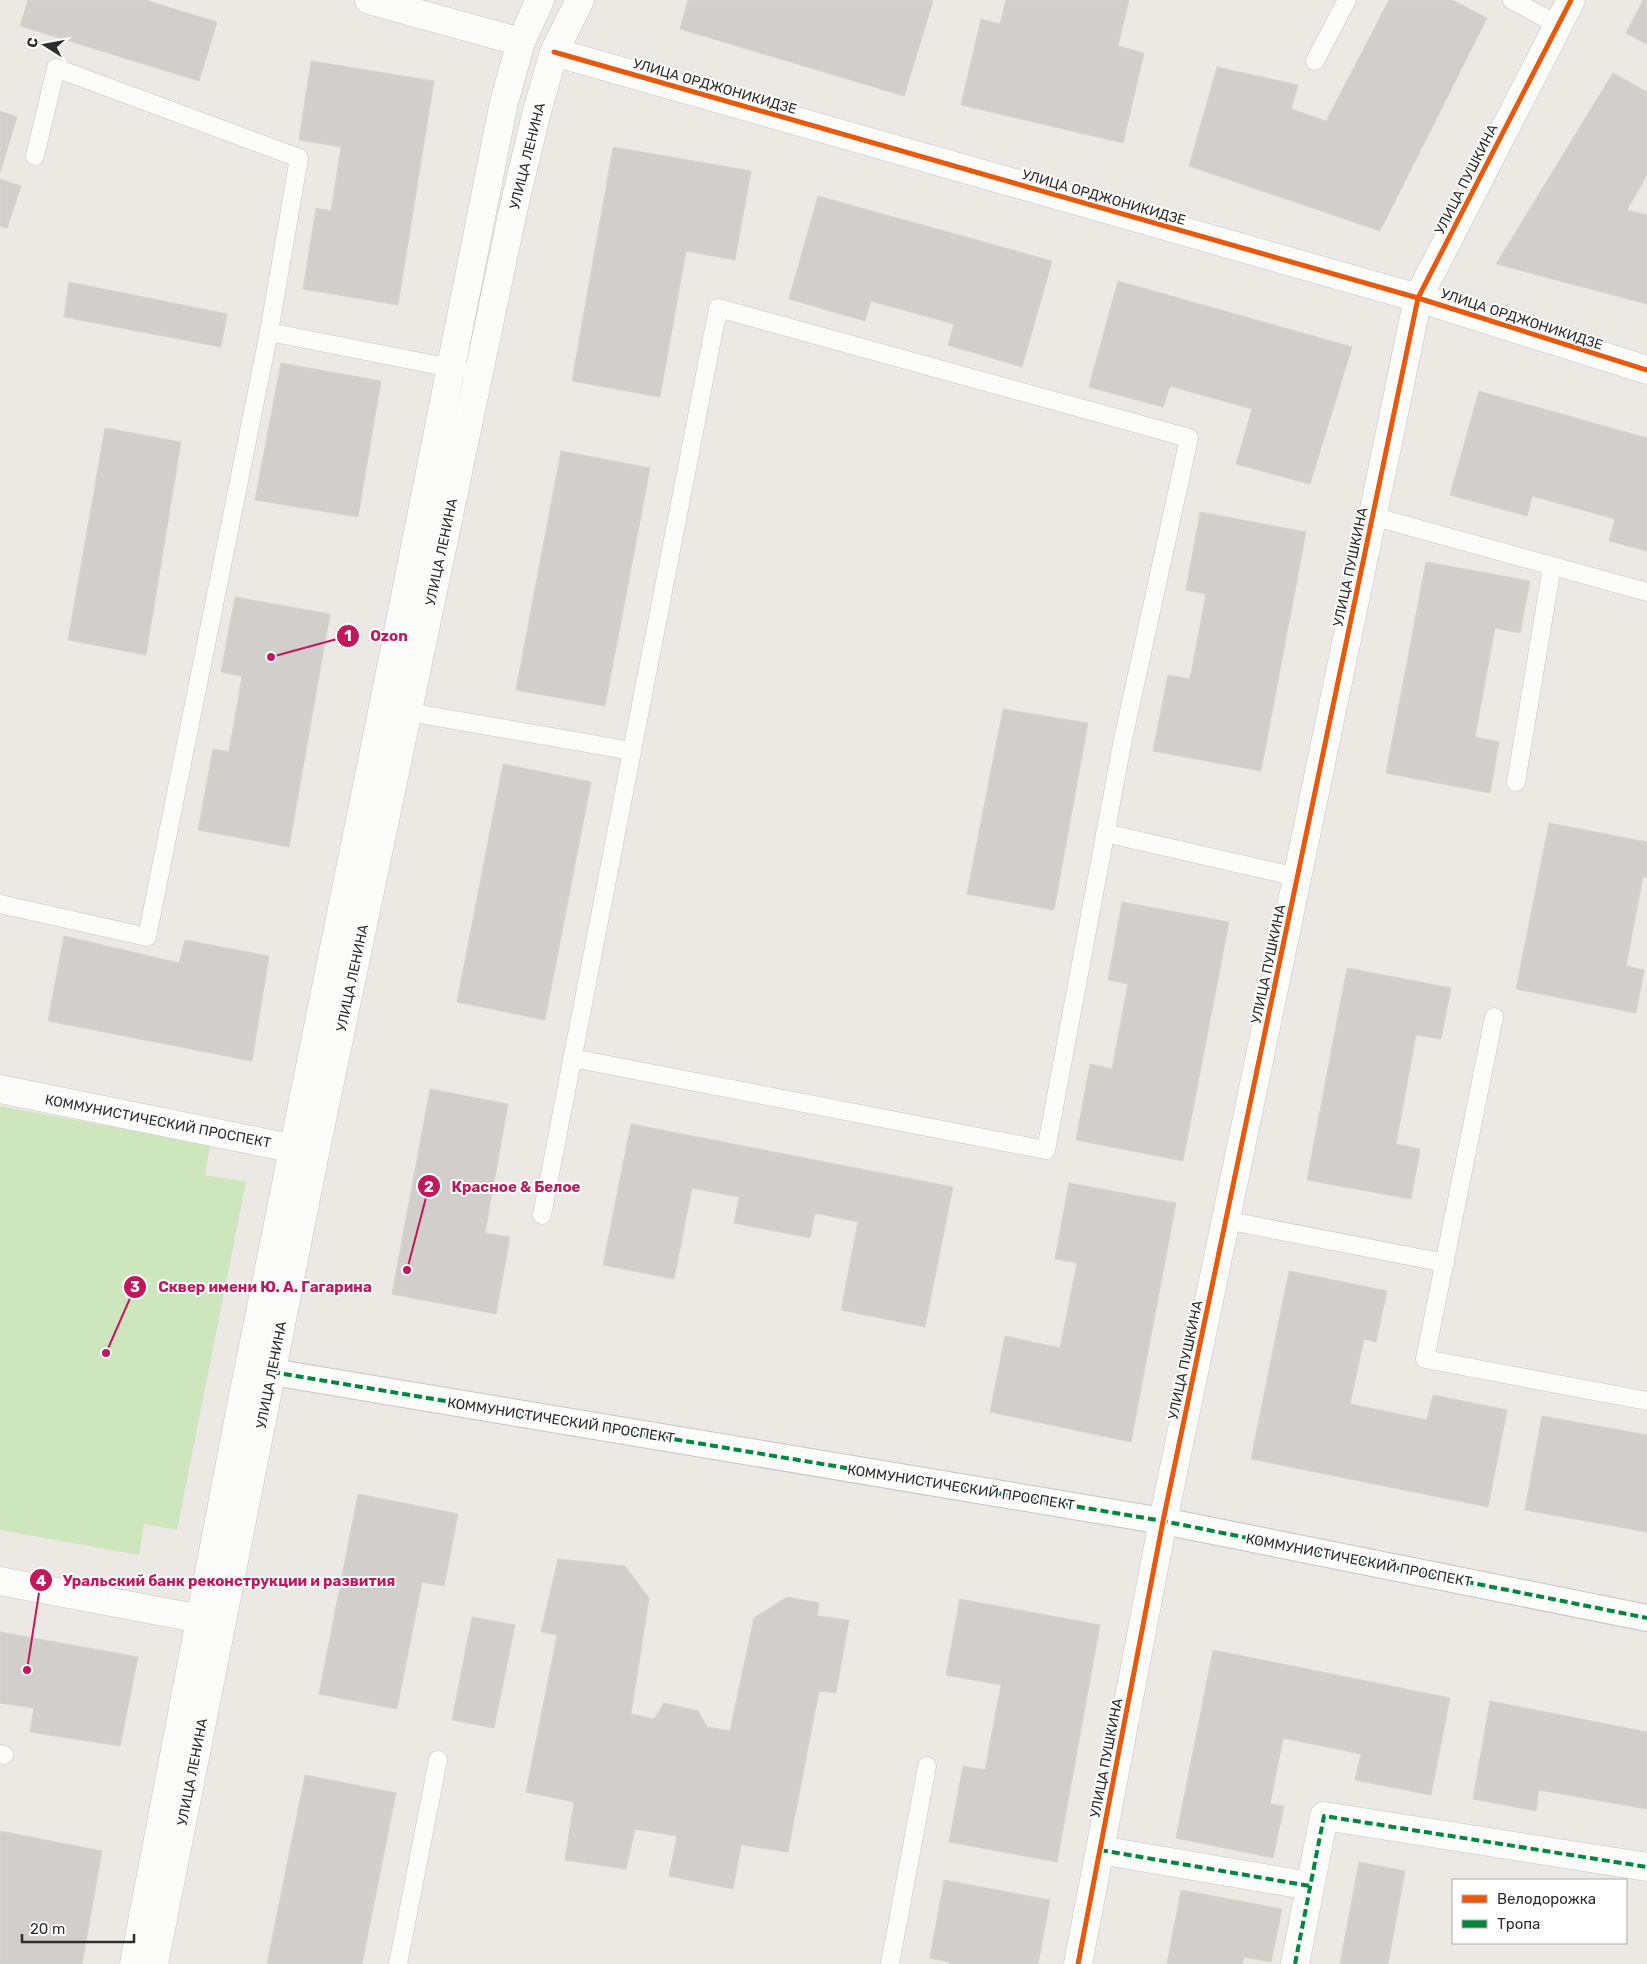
<svg xmlns="http://www.w3.org/2000/svg" width="1647" height="1964" viewBox="0 0 1647 1964" font-family="Rubik,sans-serif">
  <style>
    .green { fill: #cee6be }
    .building { fill: #d1cecb; stroke: #d7d4d0 }
    .lines { fill: none; stroke-linecap: round; stroke-linejoin: round }
    .service-casing { stroke: #c5c4c5; stroke-width: 19 }
    .pedestrian-casing { stroke: #c5c4c5; stroke-width: 28 }
    .minor-casing { stroke: #c5c4c5; stroke-width: 29 }
    .tertiary-casing { stroke: #c5c4c5; stroke-width: 29 }
    .secondary-casing { stroke: #c5c4c5; stroke-width: 29 }
    .service { stroke: #fcfcfb; stroke-width: 18 }
    .pedestrian { stroke: #fcfcfb; stroke-width: 26 }
    .minor { stroke: #fcfcfb; stroke-width: 28 }
    .tertiary { stroke: #fcfcfb; stroke-width: 28 }
    .secondary { stroke: #fcfcfb; stroke-width: 28 }
    .quiet { stroke: #00873e; stroke-width: 4; stroke-dasharray: 8 4; stroke-linecap: butt }
    .cycleway-casing { stroke: #fff; stroke-width: 8 }
    .cycleway { stroke: #e8590c; stroke-width: 5 }
    .labels { text-anchor: middle; stroke-width: 4; stroke-linejoin: round; paint-order: stroke }
    .street-label { font-size: 14px; fill: #2e2e2e; stroke: #fff }
    .leader { fill: none; stroke: #c2185b; stroke-width: 2 }
    .callout-dot { fill: #c2185b; stroke: #fff; stroke-width: 2 }
    .mark-label { font-size: 15px; text-anchor: middle; font-weight: bold; fill: #fff }
    .callout-label { font-size: 15px; text-anchor: middle; font-weight: bold; fill: #c2185b; stroke: #fff; stroke-width: 4; stroke-linejoin: round; paint-order: stroke }
  </style>
  <rect width="100%" height="100%" fill="#ece8e4"/>
  <path class="green" d="M0,1106L210,1145L205,1175L246,1182L177,1530L144,1524L139,1555L0,1530Z"/>
  <path class="building" d="M28,0H145L217,22L199,81L20,26Z
    M688,0H930L933,1L904,96L680,29Z
    M1006,0H1129L1118,46L1144,53L1123,143L961,105L981,19L1000,24Z
    M1389,0H1452L1487,18L1380,231L1189,166L1217,67L1298,85L1291,109L1326,121Z
    M1643,0H1647V44L1626,33Z
    M311,61L434,81L398,305L303,289L316,208L331,211L341,147L299,140Z
    M1613,73L1647,92V175L1627,210L1647,215V304L1496,264Z
    M0,111L17,117L0,173Z
    M613,147L751,171L735,260L686,251L660,397L572,381Z
    M0,179L21,186L7,228L0,226Z
    M818,196L1052,261L1022,367L948,345L954,324L871,301L865,321L789,299Z
    M1118,281L1352,347L1310,484L1236,464L1252,409L1170,386L1163,407L1089,387Z
    M69,282L227,314L221,347L64,317Z
    M281,363L381,381L358,517L255,500Z
    M1479,391L1647,438V551L1609,541L1615,519L1532,496L1527,516L1450,495Z
    M105,428L181,442L146,655L68,640Z
    M561,451L650,468L605,706L516,690Z
    M1200,512L1306,532L1261,771L1153,751L1168,675L1190,679L1206,594L1186,590Z
    M1426,562L1530,581L1520,633L1495,628L1475,737L1499,742L1490,793L1386,773Z
    M235,597L330,614L289,847L198,830L213,749L229,752L242,676L221,672Z
    M1003,709L1088,723L1054,910L967,894Z
    M503,764L591,782L545,1020L457,1002Z
    M1549,823L1647,842V878L1643,877L1626,966L1644,970L1636,1013L1516,989Z
    M1122,902L1229,922L1183,1161L1076,1140L1090,1064L1112,1069L1128,984L1108,980Z
    M64,936L179,963L185,940L269,956L252,1061L48,1021Z
    M1347,968L1451,988L1441,1039L1416,1035L1396,1144L1420,1149L1411,1199L1307,1180Z
    M430,1089L508,1104L485,1233L510,1237L496,1314L392,1294Z
    M631,1124L953,1187L925,1327L841,1310L858,1222L815,1213L810,1238L734,1223L739,1197L692,1188L674,1279L603,1265Z
    M1069,1183L1176,1203L1131,1442L990,1412L1005,1336L1060,1348L1077,1263L1055,1259Z
    M1289,1271L1387,1291L1376,1342L1364,1339L1350,1404L1427,1420L1433,1395L1507,1410L1488,1507L1251,1459Z
    M1542,1416L1647,1435V1532L1525,1510Z
    M358,1494L458,1514L444,1586L422,1582L397,1709L319,1694Z
    M558,1559L625,1566L649,1598L631,1714L654,1719L664,1703L698,1711L707,1727L730,1731L754,1618L787,1597L819,1603L817,1616L849,1620L836,1693L819,1691L788,1852L741,1845L733,1889L669,1876L677,1836L635,1829L626,1869L565,1860L574,1802L526,1792L557,1635L541,1632Z
    M960,1599L1100,1625L1057,1862L949,1842L963,1766L985,1770L1001,1685L946,1675Z
    M472,1617L515,1625L494,1728L452,1720Z
    M0,1632L138,1657L120,1746L30,1732L34,1708L0,1703Z
    M1213,1650L1450,1698L1431,1795L1355,1780L1361,1754L1283,1738L1270,1804L1284,1806L1273,1858L1176,1838Z
    M1490,1701L1647,1732V1809L1539,1790L1536,1811L1473,1799Z
    M305,1775L396,1793L362,1964H267Z
    M0,1831L102,1851L82,1964H0Z
    M1359,1862L1405,1871L1388,1964H1340Z
    M944,1880L1050,1900L1038,1964H949L950,1962L930,1958Z
    M1181,1890L1282,1909L1271,1962L1244,1957L1242,1964H1167Z"/>
  <g class="lines">
    <defs>
      <path id="service" d="M1512,0L1558,25
        M1315,61L1347,0
        M35,156L56,68L299,158L269,332L461,370
        M1372,516L1647,592
        M408,712L632,751
        M1516,782L1552,566
        M1105,833L1297,877
        M0,904L147,937L269,332
        M1494,1017L1425,1359L1647,1401
        M542,1215L718,308L1189,438L1123,739L1046,1150L572,1058
        M1225,1220L1445,1263
        M0,1754L4,1755
        M398,1964L438,1760
        M890,1964L927,1766"/>
      <path id="pedestrian" d="M272,1372L1163,1521L1647,1618"/>
      <path id="minor" d="M1100,1850L1310,1886
        M1078,1964L1163,1521L1418,298L1571,0
        M1295,1964L1324,1816L1647,1867"/>
      <path id="tertiary" d="M369,0L521,42
        M554,52L1418,298L1647,370
        M0,1089L315,1153
        M0,1581L222,1623"/>
      <path id="secondary" d="M134,1964L241,1406L383,707L504,102L521,42L540,0
        M154,1964L315,1153L512,215L537,111L554,52L580,0"/>
    </defs>
    <use href="#service" class="service-casing"/>
    <use href="#pedestrian" class="pedestrian-casing"/>
    <use href="#minor" class="minor-casing"/>
    <use href="#tertiary" class="tertiary-casing"/>
    <use href="#secondary" class="secondary-casing"/>
    <use href="#service" class="service"/>
    <use href="#pedestrian" class="pedestrian"/>
    <use href="#minor" class="minor"/>
    <use href="#tertiary" class="tertiary"/>
    <use href="#secondary" class="secondary"/>
    <path class="quiet" d="M272,1372L1163,1521L1647,1618
      M1100,1850L1310,1886
      M1295,1964L1324,1816L1647,1867"/>
    <defs>
      <path id="cycleway" d="M554,52L1418,298L1647,370
        M1078,1964L1163,1521L1418,298L1571,0"/>
    </defs>
    <use href="#cycleway" class="cycleway-casing"/>
    <use href="#cycleway" class="cycleway"/>
  </g>
  <g class="labels">
    <g class="street-label">
      <text transform="translate(715 86) rotate(16)" y="5">УЛИЦА ОРДЖОНИКИДЗЕ</text>
      <text transform="translate(527 156) rotate(-76)" y="5">УЛИЦА ЛЕНИНА</text>
      <text transform="translate(1466 179) rotate(-63)" y="5">УЛИЦА ПУШКИНА</text>
      <text transform="translate(1104 197) rotate(16)" y="5">УЛИЦА ОРДЖОНИКИДЗЕ</text>
      <text transform="translate(1522 319) rotate(18)" y="5">УЛИЦА ОРДЖОНИКИДЗЕ</text>
      <text transform="translate(441 552) rotate(-78)" y="5">УЛИЦА ЛЕНИНА</text>
      <text transform="translate(1350 567) rotate(-78)" y="5">УЛИЦА ПУШКИНА</text>
      <text transform="translate(1268 964) rotate(-78)" y="5">УЛИЦА ПУШКИНА</text>
      <text transform="translate(352 978) rotate(-78)" y="5">УЛИЦА ЛЕНИНА</text>
      <text transform="translate(158 1121) rotate(11)" y="5">КОММУНИСТИЧЕСКИЙ ПРОСПЕКТ</text>
      <text transform="translate(1185 1360) rotate(-78)" y="5">УЛИЦА ПУШКИНА</text>
      <text transform="translate(271 1375) rotate(-79)" y="5">УЛИЦА ЛЕНИНА</text>
      <text transform="translate(561 1420) rotate(9)" y="5">КОММУНИСТИЧЕСКИЙ ПРОСПЕКТ</text>
      <text transform="translate(961 1487) rotate(9)" y="5">КОММУНИСТИЧЕСКИЙ ПРОСПЕКТ</text>
      <text transform="translate(1359 1560) rotate(11)" y="5">КОММУНИСТИЧЕСКИЙ ПРОСПЕКТ</text>
      <text transform="translate(1106 1758) rotate(-79)" y="5">УЛИЦА ПУШКИНА</text>
      <text transform="translate(192 1772) rotate(-79)" y="5">УЛИЦА ЛЕНИНА</text>
    </g>
  </g>
  <path class="leader" d="M271 657L348 636M407 1270L429 1186M106 1353L135 1287M27 1670L41 1580"/>
  <g class="callout-dot">
    <circle cx="271" cy="657" r="5"/>
    <circle cx="407" cy="1270" r="5"/>
    <circle cx="106" cy="1353" r="5"/>
    <circle cx="27" cy="1670" r="5"/>
    <circle cx="348" cy="636" r="12"/>
    <circle cx="429" cy="1186" r="12"/>
    <circle cx="135" cy="1287" r="12"/>
    <circle cx="41" cy="1580" r="12"/>
  </g>
  <g class="mark-label">
    <text x="348" y="641">1</text>
    <text x="429" y="1192">2</text>
    <text x="135" y="1292">3</text>
    <text x="41" y="1586">4</text>
  </g>
  <g class="callout-label">
    <text x="389" y="641">Ozon</text>
    <text x="516" y="1192">Красное &amp; Белое</text>
    <text x="265" y="1292">Сквер имени Ю. А. Гагарина</text>
    <text x="229" y="1586">Уральский банк реконструкции и развития</text>
  </g>
  <rect x="1452" y="1879" width="175" height="65" fill="#ffffff" stroke="#ababab"/>
  <rect x="1462" y="1895" width="25" height="8" fill="#e8590c" stroke="#ababab"/>
  <text x="1497" y="1904" font-size="15" fill="#2e2e2e">Велодорожка</text>
  <rect x="1462" y="1920" width="25" height="8" fill="#00873e" stroke="#ababab"/>
  <text x="1497" y="1929" font-size="15" fill="#2e2e2e">Тропа</text>
  <g transform="translate(45 45) rotate(281)" stroke="#ffffff" stroke-width="4" paint-order="stroke">
  <path d="M0-4L9 19L0 12L-9 19Z" fill="#2e2e2e"/>
  <text y="-8" font-size="14" font-weight="bold" text-anchor="middle" fill="#2e2e2e">С</text>
  </g>
  <path d="M22 1934v8h112v-8" fill="none" stroke="#2e2e2e" stroke-width="2.5"/>
  <text x="30" y="1934" font-size="15" fill="#2e2e2e" stroke="#ffffff" stroke-width="4" paint-order="stroke">20 m</text>
</svg>
